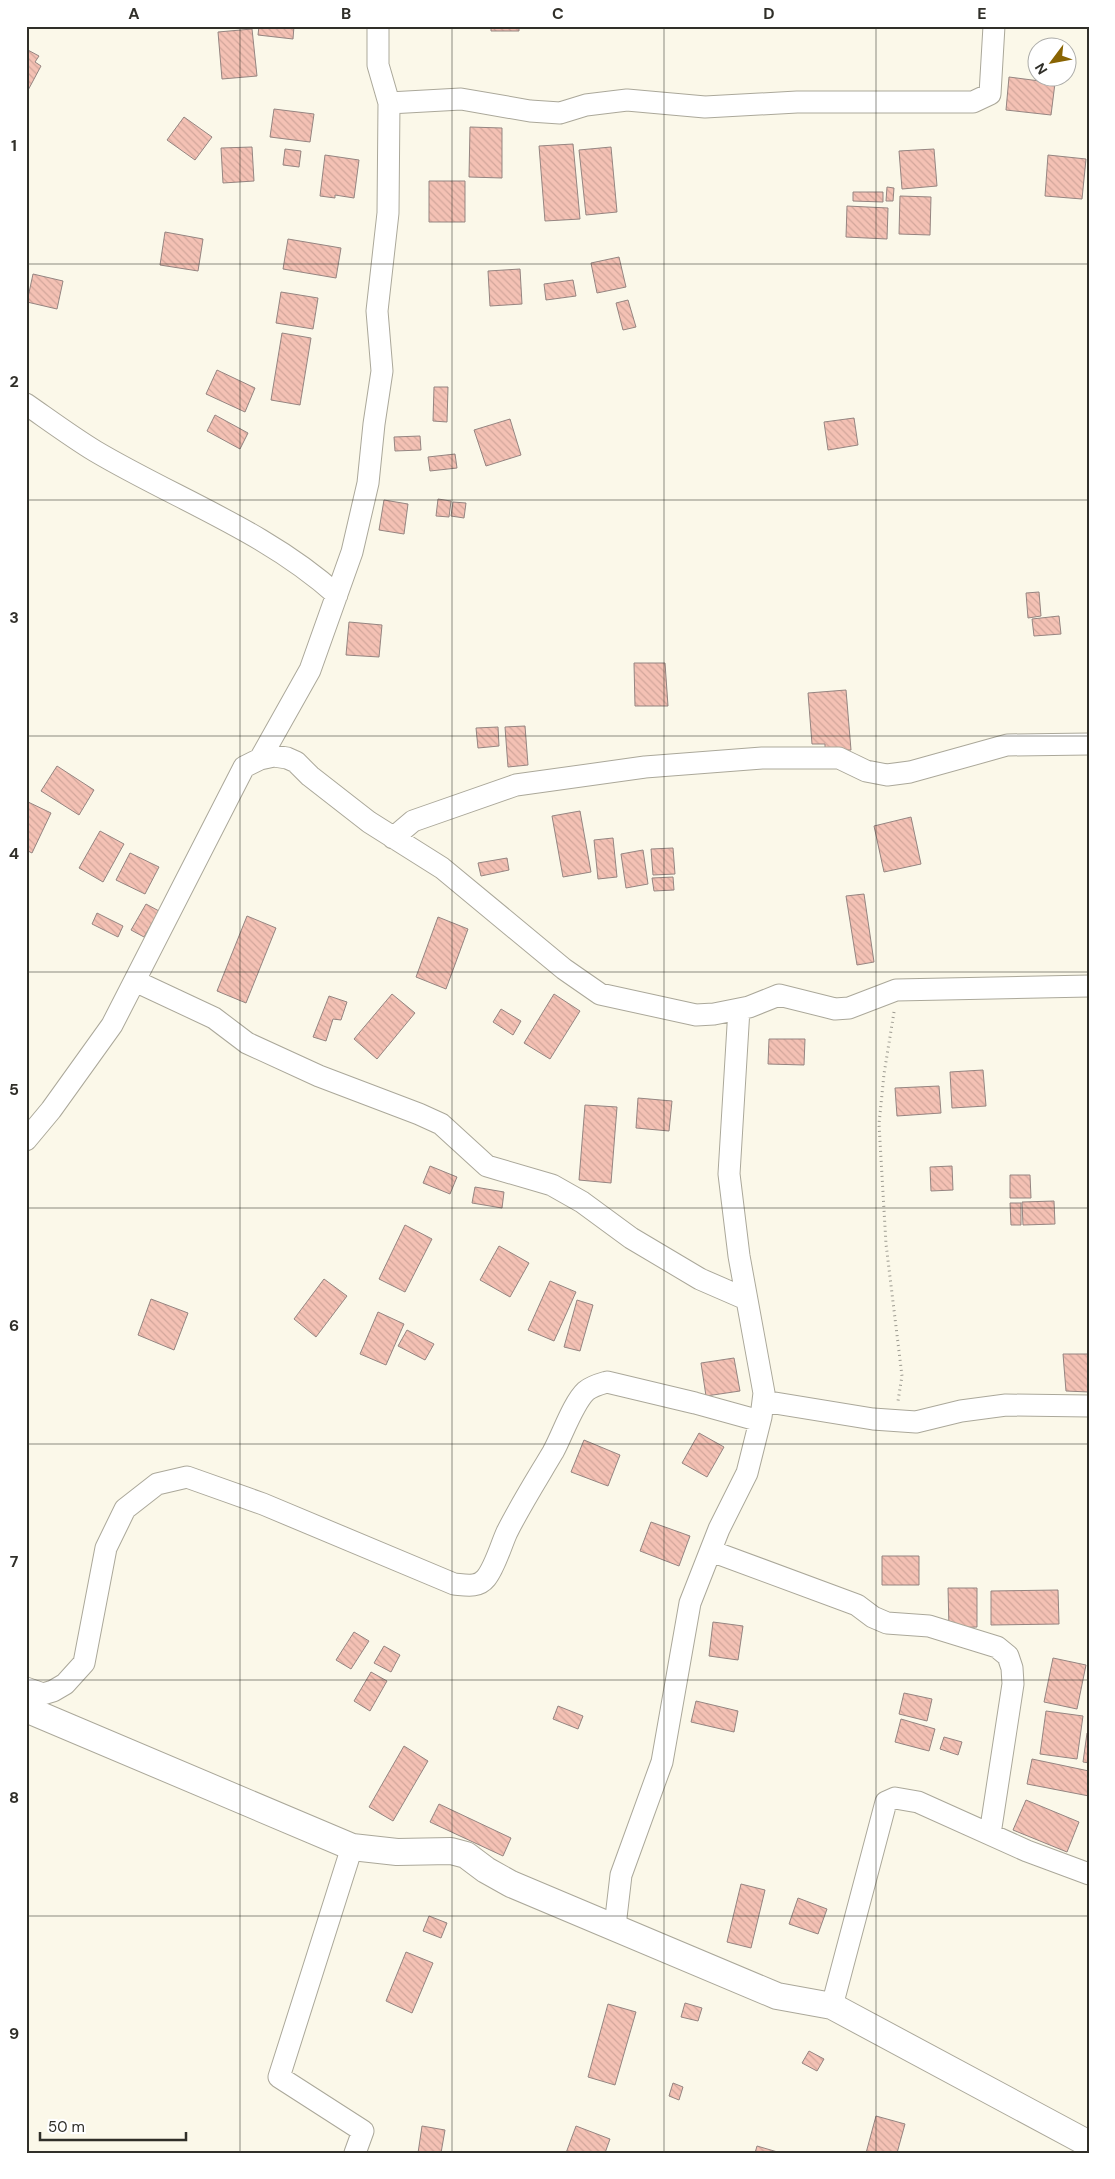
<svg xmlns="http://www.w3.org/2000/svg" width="1115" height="2179" viewBox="0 0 1115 2179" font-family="'DM Sans',sans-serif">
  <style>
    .building { fill: url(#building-back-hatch); stroke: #958581 }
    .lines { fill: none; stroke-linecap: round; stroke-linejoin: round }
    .minor-casing { stroke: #aba89a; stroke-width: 23 }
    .tertiary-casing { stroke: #aba89a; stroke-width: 28 }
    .path { stroke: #9c9a90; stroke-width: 3; stroke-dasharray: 1 4; stroke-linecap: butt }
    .minor { stroke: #fff; stroke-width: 21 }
    .tertiary { stroke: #fff; stroke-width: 26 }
    .grid { fill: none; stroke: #302f29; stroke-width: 1; stroke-opacity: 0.55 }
    .neatline { fill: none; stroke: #302f29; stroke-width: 2 }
    .grid-label { font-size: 16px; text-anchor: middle; font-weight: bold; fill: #302f29 }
  </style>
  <defs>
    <pattern id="building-back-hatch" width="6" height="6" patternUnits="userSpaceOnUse" patternTransform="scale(1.25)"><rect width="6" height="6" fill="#f4c1b4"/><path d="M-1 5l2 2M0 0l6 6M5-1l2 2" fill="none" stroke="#d2a69b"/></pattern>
  </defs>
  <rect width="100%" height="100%" fill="#fbf8e9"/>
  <path class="building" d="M259,26H294L293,39L258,35Z
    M491,26H519V31H491Z
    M252,29L257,76L222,79L218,32Z
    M26,49L39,56L35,62L41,66L26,94Z
    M1009,77L1055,83L1051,115L1006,110Z
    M274,109L314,114L310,142L270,137Z
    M184,117L212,137L195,160L167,140Z
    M470,127L502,128V178L469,177Z
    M573,144L580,219L545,221L539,146Z
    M252,147L254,181L223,183L221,148Z
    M611,147L617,212L586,215L579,150Z
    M285,149L301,151L299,167L283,165Z
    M934,149L937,186L902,189L899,151Z
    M325,155L359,160L354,198L335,195V198L320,196Z
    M1048,155L1086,159L1082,199L1045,196Z
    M429,181H465V222H429Z
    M887,187L894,188L893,201H886Z
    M853,192H883V202L853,201Z
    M900,196L931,197L930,235L899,234Z
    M847,206L888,208L887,239L846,237Z
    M165,232L203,239L198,271L160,265Z
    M288,239L341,248L336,278L283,269Z
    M619,257L626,287L597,293L591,263Z
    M520,269L522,304L490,306L488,271Z
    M33,274L63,281L57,309L27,302Z
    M573,280L576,296L546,300L544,284Z
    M281,292L318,298L313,329L276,323Z
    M628,300L636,327L623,330L616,303Z
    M282,333L311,338L300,405L271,400Z
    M217,370L255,388L245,412L206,394Z
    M434,387H448L447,422L433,421Z
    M215,415L248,433L240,449L207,431Z
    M854,418L858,445L828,450L824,422Z
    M510,419L521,455L486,466L474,430Z
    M420,436L421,450L395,451L394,437Z
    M455,454L457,468L430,471L428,457Z
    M438,499L451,501L449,517L436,516Z
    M384,500L408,504L404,534L379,530Z
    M453,502L466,503L464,518L451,516Z
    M1039,592L1041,616L1028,618L1026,593Z
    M1059,616L1061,634L1034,636L1032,619Z
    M349,622L382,625L379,657L346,655Z
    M634,663H665L668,706H635Z
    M846,690L851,750L825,751V744H812L808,693Z
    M525,726L528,765L508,767L505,727Z
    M498,727L499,746L478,748L476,728Z
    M57,766L94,790L79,815L41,791Z
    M26,801L51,813L32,853L26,850Z
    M580,811L591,872L563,877L552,816Z
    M911,817L921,864L884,872L874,826Z
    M100,831L124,844L103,882L79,868Z
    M613,838L617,877L598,879L594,840Z
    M673,848L675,874L653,875L651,849Z
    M643,850L648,884L626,888L621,854Z
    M130,853L159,867L145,894L116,880Z
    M507,858L509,870L481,876L478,863Z
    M673,877L674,890L654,891L652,878Z
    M864,894L874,962L857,965L846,896Z
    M146,904L159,911L144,937L131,930Z
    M97,913L123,926L118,937L92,924Z
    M247,916L276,928L246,1003L217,991Z
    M438,917L468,929L446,989L416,977Z
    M392,994L415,1013L377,1059L354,1039Z
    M554,994L580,1011L550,1059L524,1043Z
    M329,996L347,1002L341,1020L333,1019L326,1041L313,1037Z
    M501,1009L521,1021L513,1035L493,1022Z
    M769,1039H805L804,1065L768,1064Z
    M983,1070L986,1106L952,1108L950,1072Z
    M939,1086L941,1113L897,1116L895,1088Z
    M638,1098L672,1101L669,1131L636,1128Z
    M585,1105L617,1107L611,1183L579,1180Z
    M430,1166L457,1177L450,1194L423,1183Z
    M952,1166L953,1190L931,1191L930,1167Z
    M1010,1175H1030L1031,1198H1010Z
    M475,1187L504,1192L502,1208L472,1203Z
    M1054,1201L1055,1224L1023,1225L1022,1202Z
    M1010,1203H1021V1225H1011Z
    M405,1225L432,1239L405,1292L379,1279Z
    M499,1246L529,1263L510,1297L480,1280Z
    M324,1279L347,1296L316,1337L294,1319Z
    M550,1281L576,1292L554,1341L528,1330Z
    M151,1299L188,1313L174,1350L138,1335Z
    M577,1300L593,1305L580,1351L564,1347Z
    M378,1312L404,1324L386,1365L360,1354Z
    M407,1330L434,1344L425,1360L398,1346Z
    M1063,1354H1089V1392L1066,1391Z
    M734,1358L740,1391L706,1396L701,1363Z
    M699,1433L724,1447L707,1477L682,1463Z
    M584,1440L620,1455L608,1486L571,1472Z
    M651,1522L690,1536L679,1566L640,1551Z
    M882,1556H919V1585H882Z
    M948,1588H977V1627L949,1628Z
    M1058,1590L1059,1624L991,1625V1591Z
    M713,1622L743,1626L738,1660L709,1656Z
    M354,1632L369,1641L351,1669L336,1660Z
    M384,1646L400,1655L391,1672L374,1663Z
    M1053,1658L1086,1665L1077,1709L1044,1702Z
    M371,1672L387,1681L370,1711L354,1701Z
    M904,1693L932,1699L927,1721L899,1714Z
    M696,1701L738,1711L734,1732L691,1722Z
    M558,1706L583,1716L578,1729L553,1719Z
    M1046,1711L1083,1716L1077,1759L1040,1754Z
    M901,1719L935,1729L929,1751L895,1742Z
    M1087,1733L1089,1734V1763L1083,1762Z
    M944,1737L962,1742L958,1755L940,1749Z
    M404,1746L428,1761L393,1821L369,1807Z
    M1032,1759L1089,1771V1796L1027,1784Z
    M1026,1800L1079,1822L1067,1852L1013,1830Z
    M439,1804L511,1838L503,1856L430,1822Z
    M741,1884L765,1890L751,1948L727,1942Z
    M798,1898L827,1909L818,1934L789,1924Z
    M429,1916L447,1923L441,1938L423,1931Z
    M406,1952L433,1963L412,2013L386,2001Z
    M685,2003L702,2008L698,2021L681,2017Z
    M608,2004L636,2012L615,2085L588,2077Z
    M809,2051L824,2059L817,2071L802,2063Z
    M673,2083L683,2087L679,2100L669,2096Z
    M876,2116L905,2124L897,2153H866Z
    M422,2126L445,2130L441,2153H418Z
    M576,2126L610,2139L605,2153H566Z
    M757,2146L781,2153H755Z"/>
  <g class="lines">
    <defs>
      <path id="minor" d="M389,103L461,99L530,111L560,113L586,105L627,100L705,107L797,102H973L990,94L994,26
        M26,404C49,420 72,437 95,451C176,499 266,531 337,595
        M260,759L310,670L352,552L368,483L374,424L382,371L377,311L388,213L389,103L378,65V26
        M393,838L413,821L516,785L645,767L762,758H839L866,771L887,775L910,772L1007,745L1089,744
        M135,981L214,1018L247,1043L319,1076L419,1114L441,1124L487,1166L552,1185L582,1202L631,1238L700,1279L746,1299
        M26,1140L51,1110L112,1025L244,767L260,759L274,756L287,758L296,762L310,776L369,822L442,868L564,969L600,994L696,1015L714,1014L749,1007L779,995L835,1009L849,1008L896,990L1089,986
        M763,1401L873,1419L916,1422L961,1411L1006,1405L1089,1406
        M711,1551L857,1605L873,1617L887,1623L929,1626L997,1647L1008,1656L1012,1668L1013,1684L990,1834
        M26,1688L43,1694L53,1691L65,1684L84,1663L106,1548L125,1509L157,1484L187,1477L263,1504L454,1584C466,1585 478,1588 486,1578C495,1567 501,1545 507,1532C521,1504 537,1479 553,1452C562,1436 573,1403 586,1391C592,1386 600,1384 607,1382L695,1403L760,1421
        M352,1847L279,2077L363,2131L355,2153
        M615,1926L621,1875L662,1762L690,1603L719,1529L747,1473L761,1417L764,1393L739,1256L729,1174L739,1009
        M832,2006L886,1802L895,1798L918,1802L1027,1851L1089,1874"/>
      <path id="tertiary" d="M26,1709L352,1847L397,1852L451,1851L466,1855L486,1870L511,1884L777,1996L832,2006L1089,2144"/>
    </defs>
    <use href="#minor" class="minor-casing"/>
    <use href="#tertiary" class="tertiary-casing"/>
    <path class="path" d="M894,1012L884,1074L879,1124L886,1244L902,1376L898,1401"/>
    <use href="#minor" class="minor"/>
    <use href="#tertiary" class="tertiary"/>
  </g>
  <path class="grid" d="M240,26V2153M452,26V2153M664,26V2153M876,26V2153M26,264H1089M26,500H1089M26,736H1089M26,972H1089M26,1208H1089M26,1444H1089M26,1680H1089M26,1916H1089"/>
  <rect width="1115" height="2179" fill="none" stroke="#ffffff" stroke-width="55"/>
  <g transform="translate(1052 62) rotate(238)"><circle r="24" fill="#ffffff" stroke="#acaca9"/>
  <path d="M0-4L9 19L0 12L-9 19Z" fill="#896402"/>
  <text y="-8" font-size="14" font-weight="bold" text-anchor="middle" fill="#302f29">N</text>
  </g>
  <path d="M40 2132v8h146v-8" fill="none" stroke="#302f29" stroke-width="2.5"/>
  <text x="48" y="2132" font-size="15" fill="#302f29" stroke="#ffffff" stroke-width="4" paint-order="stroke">50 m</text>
  <rect x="28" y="28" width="1060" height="2124" class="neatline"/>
  <g class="grid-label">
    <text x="134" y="19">A</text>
    <text x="346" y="19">B</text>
    <text x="558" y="19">C</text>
    <text x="769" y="19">D</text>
    <text x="982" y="19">E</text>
    <text x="14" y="151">1</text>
    <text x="14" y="387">2</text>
    <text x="14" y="623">3</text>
    <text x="14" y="859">4</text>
    <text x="14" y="1095">5</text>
    <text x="14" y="1331">6</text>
    <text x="14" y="1567">7</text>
    <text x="14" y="1803">8</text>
    <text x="14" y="2039">9</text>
  </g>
</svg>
